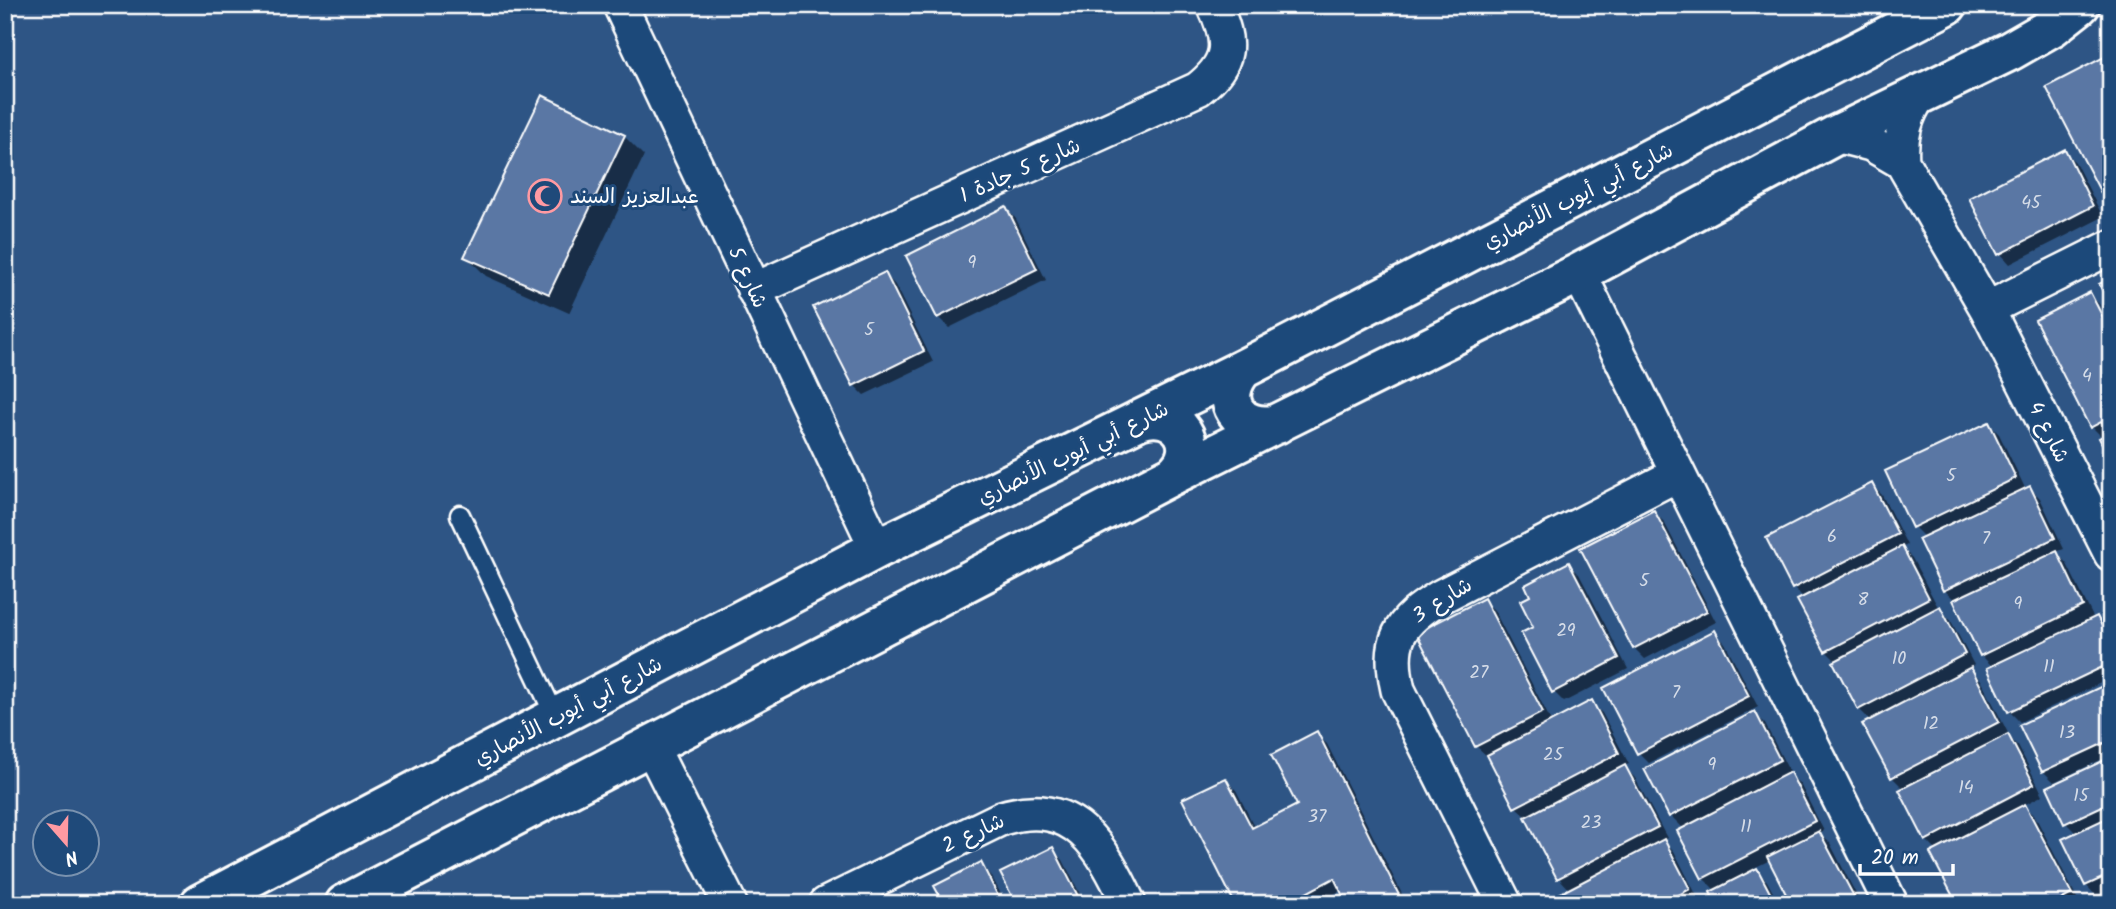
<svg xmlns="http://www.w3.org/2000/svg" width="2116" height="909" viewBox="0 0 2116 909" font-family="Kalam,'Playpen Sans Arabic',sans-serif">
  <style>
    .shadow { fill: #0007 }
    .building { fill: #5a77a4; stroke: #fff; stroke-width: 2 }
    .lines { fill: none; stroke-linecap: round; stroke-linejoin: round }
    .service-casing { stroke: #fff; stroke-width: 23 }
    .minor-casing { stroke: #fff; stroke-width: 38 }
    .tertiary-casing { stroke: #fff; stroke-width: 44 }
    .service { stroke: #1f4a7a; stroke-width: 18 }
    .minor { stroke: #1f4a7a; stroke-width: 33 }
    .tertiary { stroke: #1f4a7a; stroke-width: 38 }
    .labels { text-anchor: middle; stroke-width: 6; stroke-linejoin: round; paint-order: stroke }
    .number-label { font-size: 18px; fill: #d6dde8 }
    .street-label { font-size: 21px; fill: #fff; stroke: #1f4a7a }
    .poi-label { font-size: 21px; fill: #fff; stroke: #1f4a7a; text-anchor: start }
  </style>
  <rect width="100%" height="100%" fill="#2e5585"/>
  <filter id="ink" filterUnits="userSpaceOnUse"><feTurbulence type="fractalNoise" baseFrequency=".0143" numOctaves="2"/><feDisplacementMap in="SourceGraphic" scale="14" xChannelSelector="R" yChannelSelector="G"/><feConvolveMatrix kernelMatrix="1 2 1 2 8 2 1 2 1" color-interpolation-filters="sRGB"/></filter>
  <g filter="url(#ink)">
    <path class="shadow" d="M2106,59L2111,64V202L2103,194Z
      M543,97L624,136L644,156L569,313L486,276L466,256Z
      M2064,151L2075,162L2103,217L2010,264L2000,253Z
      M1006,208L1016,219L1046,280L949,328L938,317L908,256Z
      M885,274L895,285L933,362L864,395L854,385Z
      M2090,294L2100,305L2111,326V329L2098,304H2094L2111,337V458L2103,438L2092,427Z
      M1989,424L1999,434L2026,490L2030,488L2040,498L2064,549L2056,552L2067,564L2094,619L2097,618L2107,628L2111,636V678L2020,722L2009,711L1989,669L1993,667L1981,655L1955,600L1944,590L1925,538L1914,527Z
      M1872,485L1882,495L1907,545L1902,548L1912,558L1939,609L1950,619L1974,665L1969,668L1981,680L2008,733L2006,734L2018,746L2043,795L2024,805L2035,816L2080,904H1959L1937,851L1926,840L1904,789L1892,777L1865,724L1871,721L1859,709L1837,662L1826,651L1804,598L1794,588Z
      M1654,512L1664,522L1716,622L1645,659L1634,648L1583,549Z
      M1569,564L1579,574L1628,669L1564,702L1554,692L1535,627L1533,597Z
      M1483,600L1494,610L1552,723L1591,703L1602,713L1629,764L1624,766L1635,778L1667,838L1663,840L1674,851L1699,900L1692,904H1564L1570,890L1559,878L1527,817L1516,807L1489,755L1487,756L1476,746Z
      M1715,633L1725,643L1758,707L1649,763L1639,753Z
      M2111,684V755L2054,782L2043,771L2022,726Z
      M1754,713L1765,724L1789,771L1787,772L1800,784L1824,831L1820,834L1830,843L1861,904H1793L1770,860L1754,868L1767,881L1779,904H1717L1716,891L1703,878L1684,829L1671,816L1646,770Z
      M1316,734L1327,744L1407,904H1349L1342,890L1314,904H1237L1225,780L1236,790L1255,828L1299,806Z
      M2111,759V889L2096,896L2086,885L2077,834L2066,823Z
      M1052,849L1063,860L1085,904H1018Z
      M981,864L991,875L1006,904H946Z"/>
    <path class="building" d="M2106,56L2111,66V190L2102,195L2046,87Z
      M542,95L625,135L549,294L464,257Z
      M2065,149L2093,206L1998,255L1969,198Z
      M1006,206L1037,269L937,318L906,256Z
      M885,272L924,351L853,386L813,307Z
      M2111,278V307L2099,284Z
      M2090,292L2111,333V417L2090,428L2035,320Z
      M1989,422L2016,478L1912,528L1885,471Z
      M2111,432V461L2099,438Z
      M1872,483L1898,534L1792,589L1766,538Z
      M2030,486L2055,538L1943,591L1918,539Z
      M1654,510L1707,611L1633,649L1580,548Z
      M1902,546L1929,598L1825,652L1797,600Z
      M2057,551L2083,606L1980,656L1953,600Z
      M1569,562L1619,658L1552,693L1521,633L1533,627L1520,601L1530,596L1525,585Z
      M1484,598L1543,712L1475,747L1416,633Z
      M1940,606L1965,654L1858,710L1833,662Z
      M2097,616L2111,644V663L2008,712L1987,668Z
      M1715,630L1749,696L1637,754L1603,688Z
      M1971,667L1999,722L1891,778L1862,724Z
      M2111,682V740L2042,772L2019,725Z
      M1592,700L1619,753L1514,808L1487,755Z
      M1755,711L1780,760L1669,817L1644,769Z
      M1317,731L1401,899L1392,904H1347L1334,878L1286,904H1235L1182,799L1226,778L1252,828L1297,805L1271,755Z
      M2008,734L2034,784L1925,841L1899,790Z
      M2111,757V802L2064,824L2047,787Z
      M1625,765L1658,827L1557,879L1525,817Z
      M1790,772L1815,821L1702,879L1677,831Z
      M2025,804L2072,894L2053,904H1957L1930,853Z
      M2111,816V874L2085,886L2062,839Z
      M1819,831L1858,904H1791L1767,857Z
      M1664,839L1690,889L1662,904H1562L1557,895Z
      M1053,847L1082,904H1016L1000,873Z
      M981,862L1002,904H944L934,886Z
      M1757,868L1776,904H1715L1710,892Z"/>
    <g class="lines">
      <defs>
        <path id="service" d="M460,515L556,718"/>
        <path id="minor" d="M620,5L877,549
          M1920,94C1905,117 1900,135 1902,162L1987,309L2111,554
          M1836,135L1871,144L1902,162
          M1579,273L1891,904
          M754,290L1198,89C1231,63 1232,43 1214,5
          M1987,309L2111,247
          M651,746L730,904
          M826,904L1002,818C1075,796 1102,847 1129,904
          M1505,904L1398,690C1387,641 1398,622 1440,597L1678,474"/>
        <path id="tertiary" d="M1243,369C1216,399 1239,433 1277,424
          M1139,420C1178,406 1205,448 1173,475
          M200,904L877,549L1243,369L1947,5
          M345,904L1173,475L1579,273L1836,135L2010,51L2052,27L2080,5"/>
      </defs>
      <use href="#service" class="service-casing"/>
      <use href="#minor" class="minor-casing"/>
      <use href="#tertiary" class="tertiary-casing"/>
      <use href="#service" class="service"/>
      <use href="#minor" class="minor"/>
      <use href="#tertiary" class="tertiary"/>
    </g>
  </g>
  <defs>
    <symbol id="mosque-ring" viewBox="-11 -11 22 22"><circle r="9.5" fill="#1f4a7a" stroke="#ff9aa2" stroke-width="1.5"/><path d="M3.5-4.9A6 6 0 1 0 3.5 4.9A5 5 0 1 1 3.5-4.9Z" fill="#ff9aa2"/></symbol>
  </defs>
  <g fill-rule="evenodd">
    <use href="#mosque-ring" x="526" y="177" width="38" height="38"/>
  </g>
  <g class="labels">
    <g class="number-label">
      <text x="2031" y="208">45</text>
      <text x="972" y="268">9</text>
      <text x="869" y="335">5</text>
      <text x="2087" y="381">4</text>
      <text x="1951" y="481">5</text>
      <text x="1832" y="542">6</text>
      <text x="1986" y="544">7</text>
      <text x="1644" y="586">5</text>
      <text x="1863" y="605">8</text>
      <text x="2018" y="609">9</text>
      <text x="1566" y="636">29</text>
      <text x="1899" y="664">10</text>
      <text x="2049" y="672">11</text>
      <text x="1479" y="678">27</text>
      <text x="1676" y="698">7</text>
      <text x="1931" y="729">12</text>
      <text x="2067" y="738">13</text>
      <text x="1553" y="760">25</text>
      <text x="1712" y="770">9</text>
      <text x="1966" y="793">14</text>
      <text x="2081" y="801">15</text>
      <text x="1317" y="822">37</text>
      <text x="1591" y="828">23</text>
      <text x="1746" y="832">11</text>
    </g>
    <g class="street-label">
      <text transform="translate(1020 170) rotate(-24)" y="7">شارع 5 جادة 1</text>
      <text transform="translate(1578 196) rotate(-27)" y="7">شارع أبي أيوب الأنصاري</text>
      <text transform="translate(748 277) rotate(65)" y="7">شارع 5</text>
      <text transform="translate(2049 432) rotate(63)" y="7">شارع 4</text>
      <text transform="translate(1073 453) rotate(-26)" y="7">شارع أبي أيوب الأنصاري</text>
      <text transform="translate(1442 600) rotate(-32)" y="7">شارع 3</text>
      <text transform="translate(568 711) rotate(-28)" y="7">شارع أبي أيوب الأنصاري</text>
      <text transform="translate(973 833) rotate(-25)" y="7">شارع 2</text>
    </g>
    <g class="poi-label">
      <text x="570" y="203">عبدالعزيز السند</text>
    </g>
  </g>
  <rect width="2116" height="909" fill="none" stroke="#1f4a7a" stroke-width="28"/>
  <rect x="14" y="14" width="2088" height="881" fill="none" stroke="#fff" stroke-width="2.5" filter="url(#ink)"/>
  <g transform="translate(66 843) rotate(160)"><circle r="33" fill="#1f4a7a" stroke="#7992af" stroke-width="2"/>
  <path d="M0-5L12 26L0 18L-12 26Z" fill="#ff9aa2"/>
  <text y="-10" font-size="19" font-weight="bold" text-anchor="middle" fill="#ffffff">N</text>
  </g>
  <path d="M1860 864v10h93v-10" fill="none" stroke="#ffffff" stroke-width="3.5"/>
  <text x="1871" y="864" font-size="21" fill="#ffffff" stroke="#1f4a7a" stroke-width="5" paint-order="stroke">20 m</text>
</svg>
